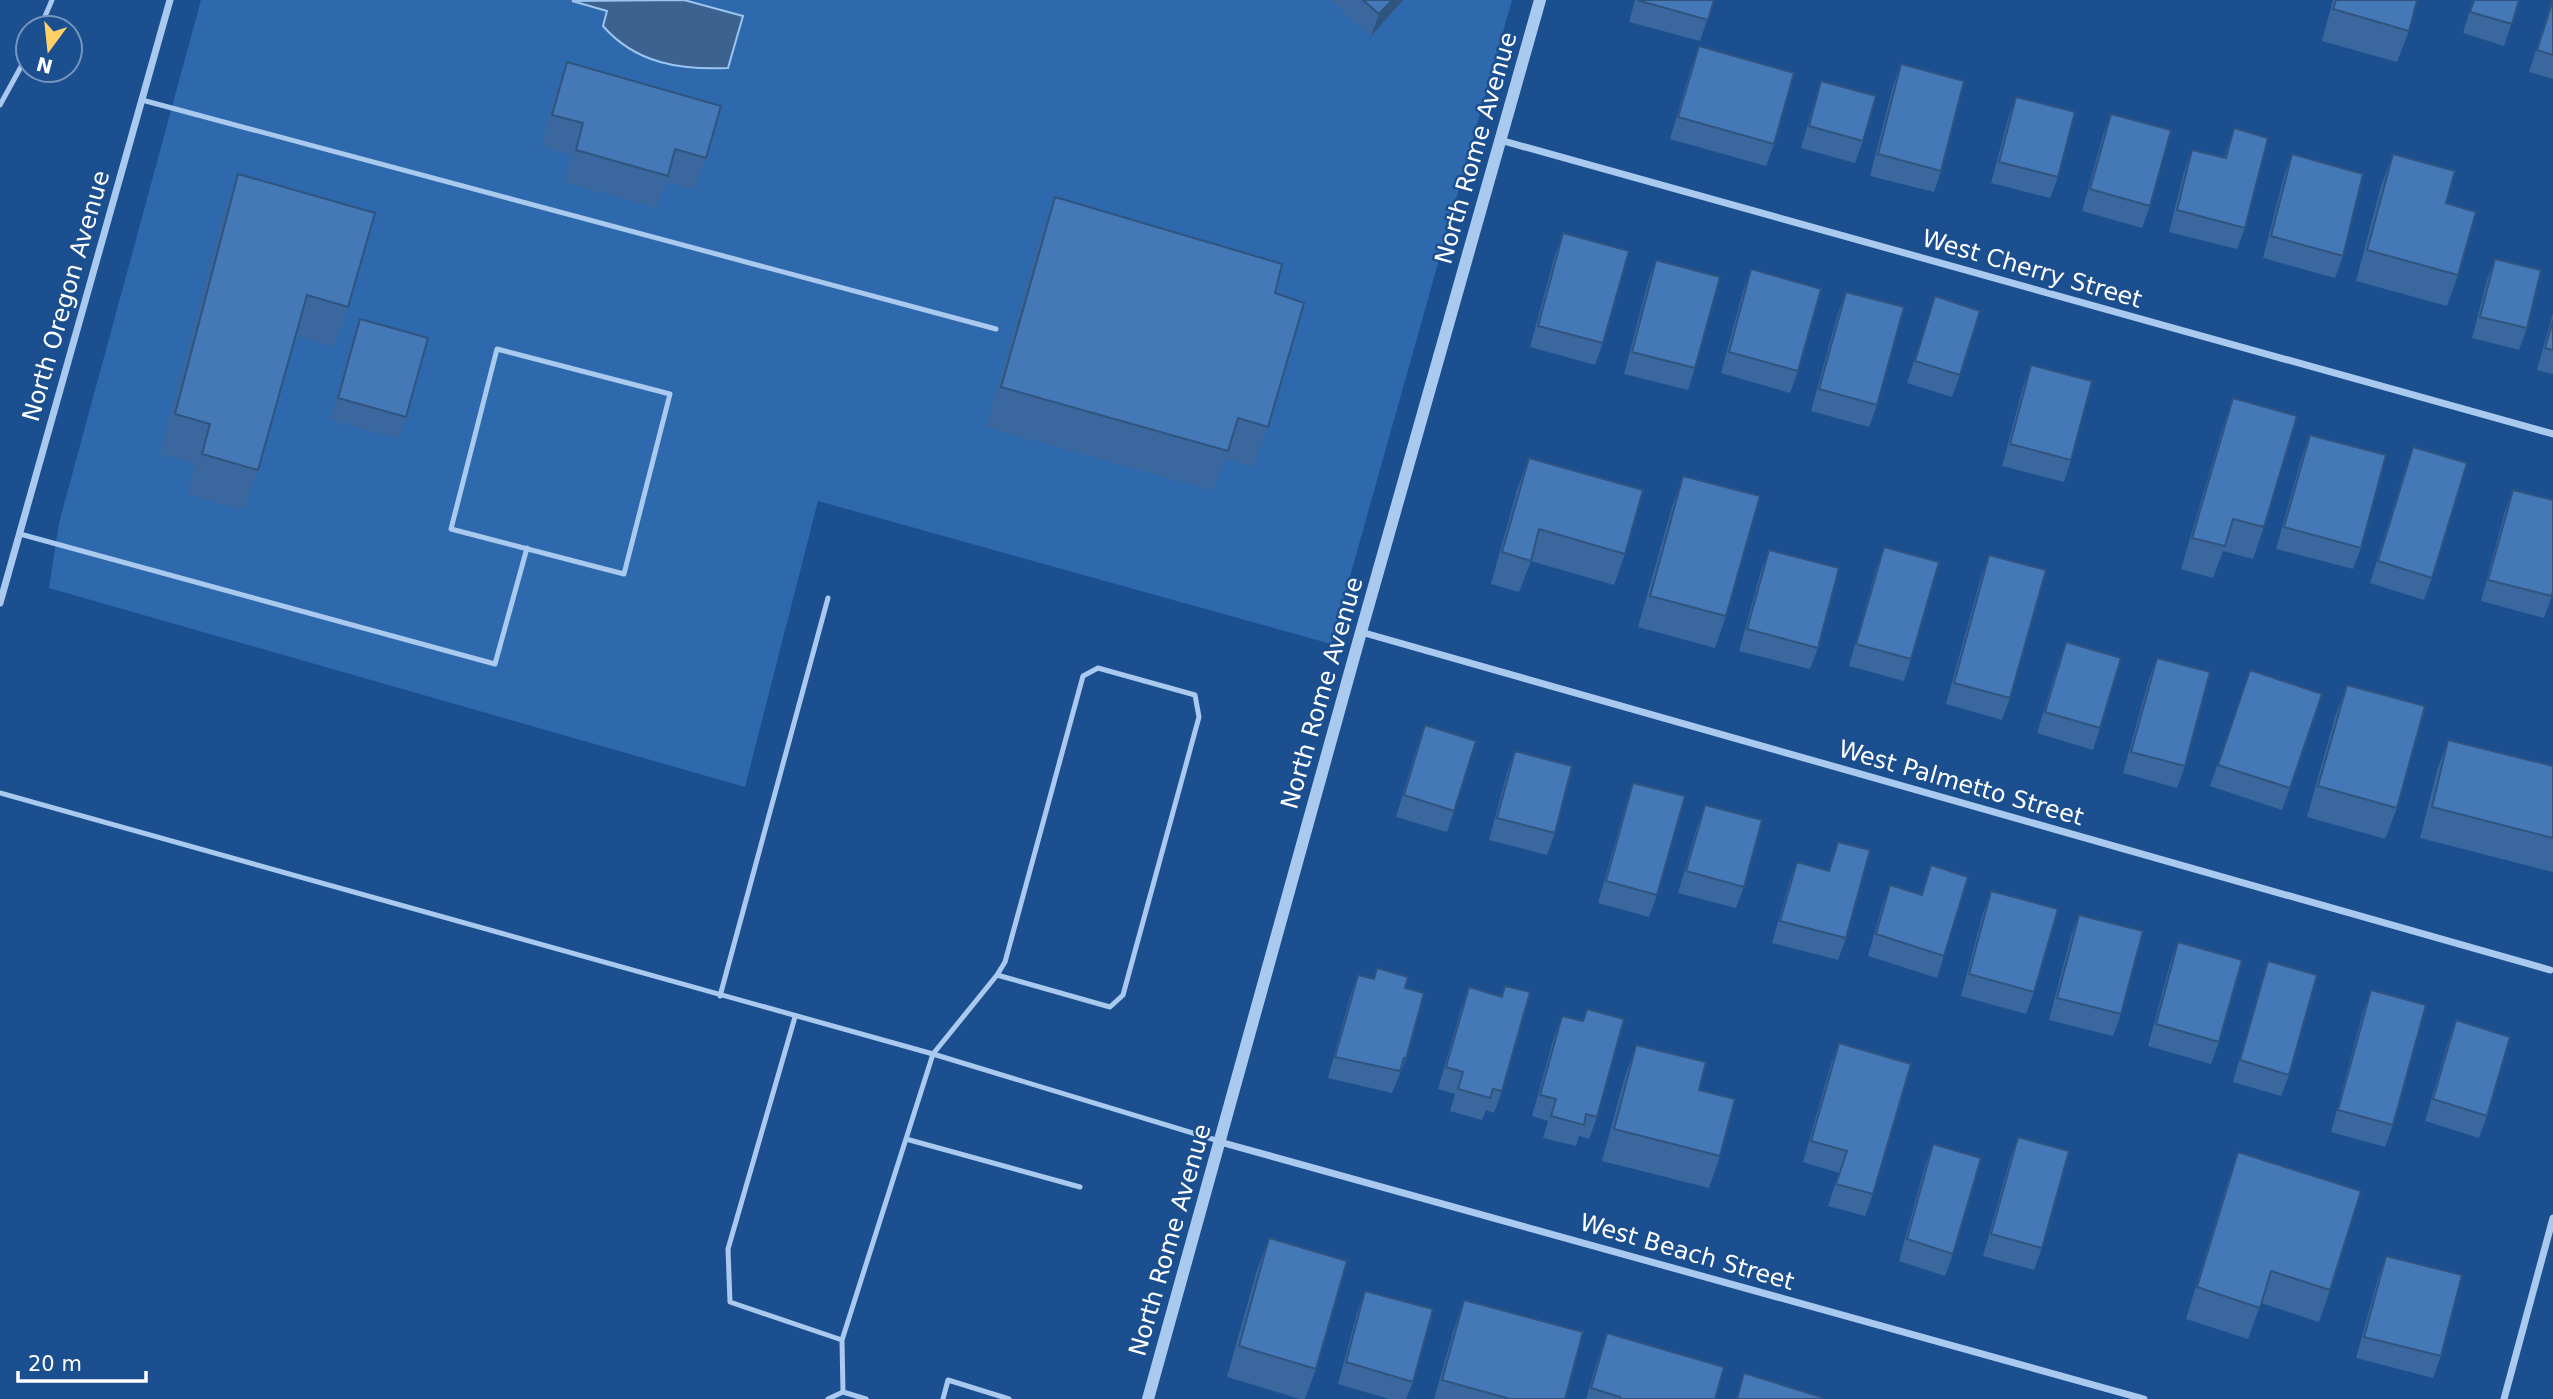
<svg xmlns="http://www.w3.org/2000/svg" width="2553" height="1399" viewBox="0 0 2553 1399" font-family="'DejaVu Sans',sans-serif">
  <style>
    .green { fill: #2e69ad }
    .water { fill: #3c6290; stroke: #9cc4f0; stroke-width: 2 }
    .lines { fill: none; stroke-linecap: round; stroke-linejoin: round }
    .service { stroke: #a9c9ee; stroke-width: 5 }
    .minor { stroke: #a9c9ee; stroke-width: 7 }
    .tertiary { stroke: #a9c9ee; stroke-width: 12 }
    .wall { fill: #3a679d }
    .shaded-wall { fill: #305480 }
    .building { fill: #4478b7; stroke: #305480; stroke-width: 2 }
    .labels { text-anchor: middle; stroke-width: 5; stroke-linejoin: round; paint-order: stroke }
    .street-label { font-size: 24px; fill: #fff; stroke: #1b4f8f }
  </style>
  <rect width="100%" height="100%" fill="#1b4f8f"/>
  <path class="green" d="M201,0H1512L1331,644L818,501L745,787L49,588L59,523Z"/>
  <path class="water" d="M684,0L743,16L728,68C681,70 636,64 603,26L607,11L572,1Z"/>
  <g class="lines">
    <path class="service" d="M40,28L52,0
      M142,100L996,329
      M0,105L28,54
      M497,349L670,394L624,574L451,529Z
      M20,534L495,664L527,548
      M0,793L933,1054L1219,1141
      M720,996L828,598
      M795,1017L728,1249L730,1302L842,1340
      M906,1139L1080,1187
      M828,1399L843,1392
      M866,1399L843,1392L842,1340L933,1054L997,975L1005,962L1083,676L1098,668L1195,695L1199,717L1123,995L1110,1007L997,975
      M943,1399L948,1380L1009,1399"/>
    <path class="minor" d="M1500,140L2553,434
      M0,603L170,0
      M1361,632L2550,970
      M1220,1142L2144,1399
      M2504,1399L2553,1218"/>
    <path class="tertiary" d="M1148,1399L1361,632L1540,0"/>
  </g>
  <path class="wall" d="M1330,0H1403L1371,36Z
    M1635,0H1714L1700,41L1629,22Z
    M2333,0H2417L2409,31L2397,62L2322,41Z
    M2473,0H2519L2504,46L2463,33Z
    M2552,0H2553V79L2529,72Z
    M1699,46L1774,144L1766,166L1670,139L1691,68Z
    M567,62L706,158L694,190L666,182L656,208L564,182L572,155L541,147L555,94Z
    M1901,64L1941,171L1934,192L1870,176L1893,86Z
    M1821,81L1863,141L1855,163L1801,148L1814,103Z
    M2016,97L2058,177L2050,198L1991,183L2008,119Z
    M2111,114L2150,206L2142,228L2082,211L2103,135Z
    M2234,128L2245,228L2237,249L2169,232L2184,172L2192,150L2224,158Z
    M2292,154L2343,256L2335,278L2263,258L2284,176Z
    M2393,154L2446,203L2458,275L2447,306L2356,281L2381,186Z
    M238,174L348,307L334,347L295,336L258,470L243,510L187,494L195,464L160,454L223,214Z
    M1055,197L1275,293L1268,427L1253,467L1225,459L1213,491L986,427L1040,237Z
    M1563,233L1603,343L1595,365L1530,347L1555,255Z
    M2495,259L2527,328L2519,350L2472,338L2487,280Z
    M1656,260L1695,368L1688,390L1624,374L1648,282Z
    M1751,269L1798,371L1790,393L1721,373L1743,291Z
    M1846,292L1877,405L1869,427L1811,411L1838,313Z
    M1935,296L1960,375L1952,397L1907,383Z
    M2553,313V374L2537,370Z
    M360,319L406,417L399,439L330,420L352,341Z
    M2031,365L2071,460L2064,482L2002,466L2023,387Z
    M2233,398L2264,527L2253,559L2223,551L2213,578L2181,569L2222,430Z
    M2310,435L2361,548L2353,569L2276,549L2302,456Z
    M2413,447L2432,578L2424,600L2370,583L2405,469Z
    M1529,458L1625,554L1614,585L1531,561L1519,592L1491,584L1517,490Z
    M1683,476L1726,616L1715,648L1638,627L1672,507Z
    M2513,490L2552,596L2544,618L2481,601L2505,511Z
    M1884,547L1911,659L1904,681L1849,666L1876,569Z
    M1769,550L1818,648L1810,669L1739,651L1761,571Z
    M1989,555L2010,698L2002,720L1946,704L1981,577Z
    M2066,642L2100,728L2093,750L2037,733L2058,664Z
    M2157,658L2185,766L2177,788L2123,773L2149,679Z
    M2250,670L2290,788L2282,810L2210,786Z
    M2347,685L2397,808L2385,839L2307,817L2335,717Z
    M1425,725L1454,811L1447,832L1396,817L1417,747Z
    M2448,740L2553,766V872L2420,838L2437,771Z
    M1515,751L1555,833L1547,855L1489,840L1507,773Z
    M1633,783L1657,895L1649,917L1598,903L1626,804Z
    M1705,805L1744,887L1736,908L1678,893L1697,827Z
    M1838,842L1846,938L1838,960L1772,943L1789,884L1797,862L1828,871Z
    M1931,865L1944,956L1937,978L1868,956L1882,906L1890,885L1921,894Z
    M1991,891L2034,992L2026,1014L1961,996L1983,913Z
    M2079,915L2121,1014L2113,1036L2049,1020L2071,936Z
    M2178,942L2219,1042L2211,1064L2148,1046L2170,964Z
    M2268,961L2289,1075L2281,1096L2233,1082L2261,983Z
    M1377,968L1405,988L1406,1059L1392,1093L1328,1078L1350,997L1358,975L1373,979Z
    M1505,986L1502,1091L1494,1113L1486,1110L1482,1120L1450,1111L1455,1094L1438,1089L1461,1009L1469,987L1501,996Z
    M2371,990L2393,1125L2385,1147L2331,1132L2363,1012Z
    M1562,1016L1597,1117L1589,1139L1579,1136L1576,1146L1543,1138L1548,1121L1532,1116L1554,1037Z
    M2456,1020L2487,1116L2479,1138L2425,1121L2448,1042Z
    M1839,1043L1873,1194L1865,1216L1828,1206L1839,1173L1803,1162L1831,1064Z
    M1636,1045L1699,1090L1720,1156L1709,1188L1602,1161L1625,1076Z
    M2018,1137L2042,1248L2034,1270L1983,1256L2010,1159Z
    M1933,1144L1953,1254L1945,1276L1899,1261L1925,1166Z
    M2238,1152L2330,1290L2319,1322L2261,1303L2248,1339L2186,1319L2227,1184Z
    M1269,1238L1316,1369L1305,1399H1300L1227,1377L1257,1270Z
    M2386,1256L2441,1356L2433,1378L2356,1358L2378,1278Z
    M1365,1291L1413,1382L1406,1399H1389L1338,1384L1357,1313Z
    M1464,1300L1565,1399H1434L1453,1332Z
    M1607,1333L1715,1399H1586L1596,1365Z"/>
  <path class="shaded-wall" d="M1392,0H1403L1371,36L1379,14Z"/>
  <path class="building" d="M1363,0H1392L1379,14Z
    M1637,0H1714L1708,20Z
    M2336,0H2417L2409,31L2333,9Z
    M2474,0H2519L2512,24L2470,12Z
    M2553,0V55L2537,50Z
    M1699,46L1794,73L1774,144L1678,117Z
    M567,62L721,106L706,158L675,149L668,176L576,150L583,123L552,115Z
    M1901,64L1964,81L1941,171L1878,154Z
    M1821,81L1876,96L1863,141L1809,126Z
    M2016,97L2075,112L2058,177L1999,162Z
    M2111,114L2171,130L2150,206L2090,189Z
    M2234,128L2268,138L2245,228L2177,210L2192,150L2226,158Z
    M2292,154L2363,174L2343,256L2271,236Z
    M2393,154L2455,171L2446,203L2476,212L2458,275L2367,250Z
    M238,174L375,213L348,307L307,295L258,470L202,454L210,424L175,414Z
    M1055,197L1282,264L1275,293L1304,303L1268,427L1238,418L1228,451L1001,387Z
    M1563,233L1629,251L1603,343L1538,326Z
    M2495,259L2541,270L2527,328L2480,317Z
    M1656,260L1720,277L1695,368L1632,352Z
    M1751,269L1821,289L1798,371L1729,352Z
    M1846,292L1904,307L1877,405L1819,389Z
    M1935,296L1980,311L1960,375L1915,361Z
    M360,319L428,338L406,417L338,398Z
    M2553,320V350L2545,348Z
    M2031,365L2092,381L2071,460L2010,444Z
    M2233,398L2297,416L2264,527L2233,519L2225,546L2192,538Z
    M2310,435L2386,455L2361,548L2284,527Z
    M2413,447L2467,463L2432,578L2378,561Z
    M1529,458L1643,490L1625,554L1539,529L1531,561L1502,552Z
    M1683,476L1760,496L1726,616L1650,596Z
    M2513,490L2553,500V590L2552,596L2488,580Z
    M1884,547L1939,562L1911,659L1856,644Z
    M1769,550L1839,568L1818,648L1747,629Z
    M1989,555L2046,570L2010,698L1954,683Z
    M2066,642L2121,658L2100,728L2045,712Z
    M2157,658L2210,672L2185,766L2131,752Z
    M2250,670L2322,694L2290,788L2218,765Z
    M2347,685L2425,706L2397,808L2318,786Z
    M1425,725L1476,741L1454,811L1404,795Z
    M2448,740L2553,766V838L2432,807Z
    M1515,751L1572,766L1555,833L1497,818Z
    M1633,783L1685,796L1657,895L1606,881Z
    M1705,805L1762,820L1744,887L1686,871Z
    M1838,842L1870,850L1846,938L1780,921L1797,862L1829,871Z
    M1931,865L1968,877L1944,956L1876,934L1890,885L1922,895Z
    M1991,891L2058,909L2034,992L1969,974Z
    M2079,915L2143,931L2121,1014L2057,998Z
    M2178,942L2242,960L2219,1042L2156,1024Z
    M2268,961L2317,975L2289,1075L2240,1060Z
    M1377,968L1408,977L1405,988L1424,993L1406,1059L1404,1058L1400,1071L1335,1057L1358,975L1374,979Z
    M1505,986L1530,992L1502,1091L1493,1089L1490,1098L1458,1089L1463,1072L1446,1067L1469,987L1502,997Z
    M2371,990L2426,1005L2393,1125L2338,1110Z
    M1587,1009L1624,1019L1597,1117L1586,1114L1584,1125L1551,1116L1556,1099L1540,1095L1562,1016L1583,1021Z
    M2456,1020L2510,1037L2487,1116L2433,1099Z
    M1839,1043L1911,1064L1873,1194L1836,1184L1847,1151L1811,1141Z
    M1636,1045L1706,1062L1699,1090L1735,1099L1720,1156L1614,1129Z
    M2018,1137L2069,1151L2042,1248L1991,1234Z
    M1933,1144L1981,1158L1953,1254L1907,1239Z
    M2238,1152L2361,1191L2330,1290L2271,1271L2260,1308L2197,1287Z
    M1269,1238L1347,1261L1316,1369L1239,1346Z
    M2386,1256L2462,1275L2441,1356L2364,1337Z
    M1365,1291L1433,1309L1413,1382L1346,1362Z
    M1464,1300L1583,1332L1565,1399H1510L1442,1380Z
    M1607,1333L1724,1367L1715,1399H1620V1397L1591,1388Z
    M1744,1373L1821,1397L1820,1399H1737Z"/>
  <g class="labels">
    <g class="street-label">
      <text transform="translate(1476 148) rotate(-74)" y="8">North Rome Avenue</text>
      <text transform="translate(2032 269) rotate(16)" y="8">West Cherry Street</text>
      <text transform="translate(66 296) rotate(-74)" y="8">North Oregon Avenue</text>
      <text transform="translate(1322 693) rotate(-74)" y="8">North Rome Avenue</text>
      <text transform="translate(1961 783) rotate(16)" y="8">West Palmetto Street</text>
      <text transform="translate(1170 1240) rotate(-74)" y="8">North Rome Avenue</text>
      <text transform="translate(1687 1252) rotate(16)" y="8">West Beach Street</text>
    </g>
  </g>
  <g transform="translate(49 49) rotate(195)"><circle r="33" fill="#1b4f8f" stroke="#7695bc" stroke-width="2"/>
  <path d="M0-5L12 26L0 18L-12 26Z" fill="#ffd166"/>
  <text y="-10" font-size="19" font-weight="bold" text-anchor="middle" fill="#ffffff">N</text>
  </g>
  <path d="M18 1371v10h128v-10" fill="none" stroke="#ffffff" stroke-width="3.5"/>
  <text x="28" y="1371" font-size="21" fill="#ffffff" stroke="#1b4f8f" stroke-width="5" paint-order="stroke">20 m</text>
</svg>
